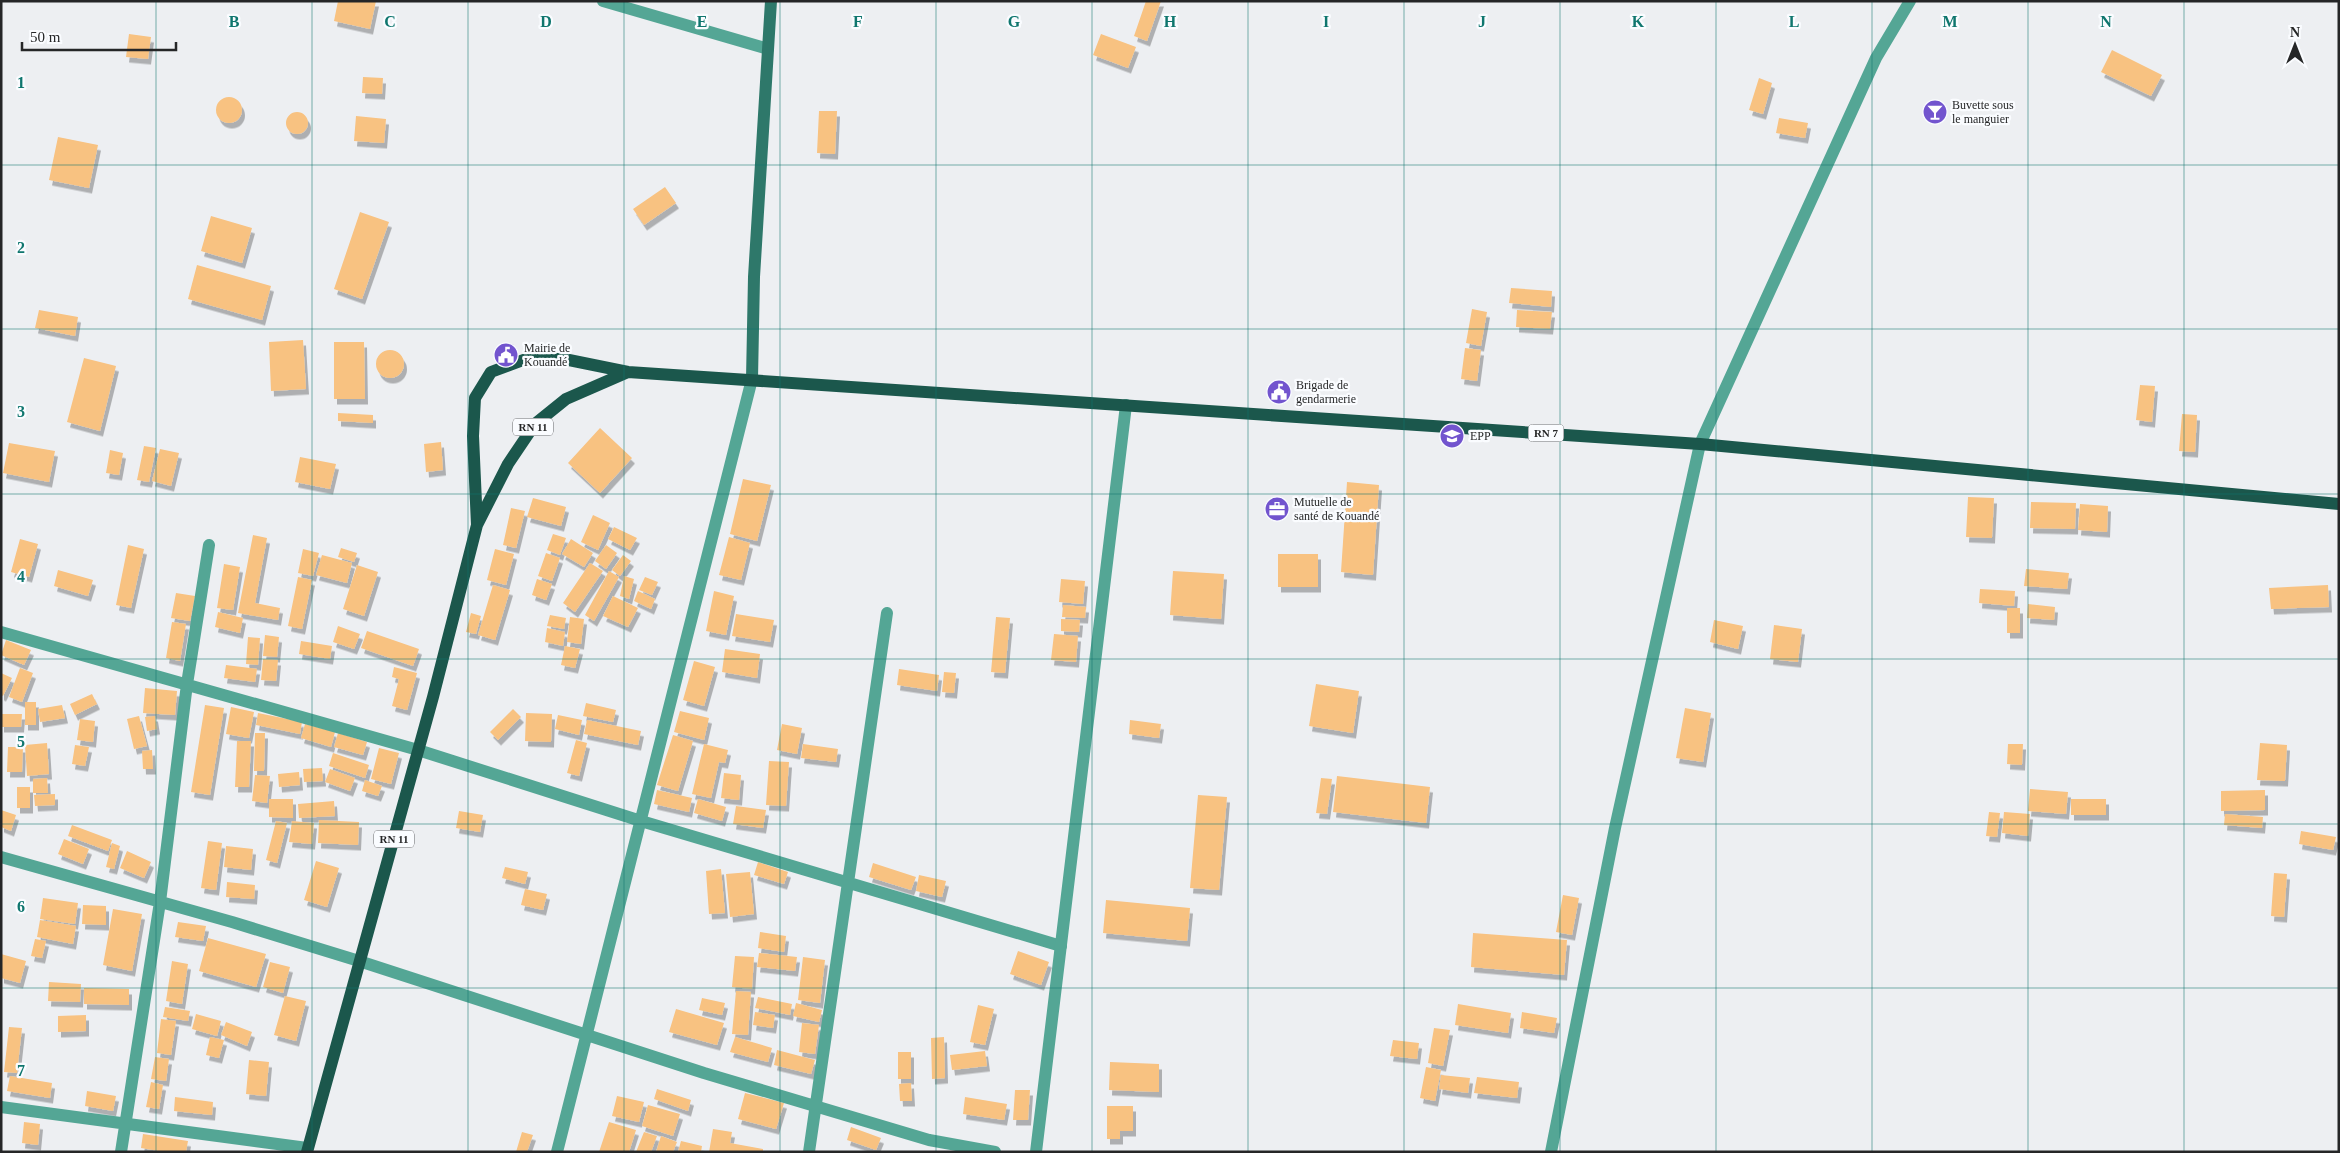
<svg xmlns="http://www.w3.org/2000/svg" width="2340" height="1153" viewBox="0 0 2340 1153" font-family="Georgia,serif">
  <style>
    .building { fill: #f8c281; filter: url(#shadow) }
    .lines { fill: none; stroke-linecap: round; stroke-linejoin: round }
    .minor { stroke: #54a695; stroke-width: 12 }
    .tertiary { stroke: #54a695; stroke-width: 12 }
    .secondary { stroke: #2e786a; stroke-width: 12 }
    .primary { stroke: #1b574c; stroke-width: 12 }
    .grid { fill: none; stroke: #0f766e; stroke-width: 1; stroke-opacity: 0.55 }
    .labels { text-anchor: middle; stroke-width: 4.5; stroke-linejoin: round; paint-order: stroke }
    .shield { fill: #fafcff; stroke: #656668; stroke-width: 1 }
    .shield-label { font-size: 11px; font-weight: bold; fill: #252627 }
    .poi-label { font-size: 12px; fill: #252627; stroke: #fafcff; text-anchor: start }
    .grid-label { font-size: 16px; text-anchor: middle; font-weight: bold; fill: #0f766e; stroke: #fafcff; stroke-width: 4.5; stroke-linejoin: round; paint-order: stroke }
  </style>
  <defs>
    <filter id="shadow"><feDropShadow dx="3" dy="5.5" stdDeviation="0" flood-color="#0004"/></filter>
  </defs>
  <rect width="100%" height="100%" fill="#edeff2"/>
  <path class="building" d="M338,1H376L370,29L334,21Z
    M1146,1H1161L1147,41L1134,36Z
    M129,34L151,37L148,59L126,57Z
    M1101,34L1136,47L1128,68L1093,55Z
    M2112,50L2162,75L2151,96L2101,72Z
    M363,77L383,78L382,94L362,93Z
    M1759,78L1772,83L1763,114L1749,110Z
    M216 110a13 13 0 1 1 26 0a13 13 0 1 1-26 0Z
    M819,111H837L835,154L817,153Z
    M286 123a11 11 0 1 1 22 0a11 11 0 1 1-22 0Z
    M356,116L386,119L384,143L354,141Z
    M1779,118L1808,123L1805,138L1776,133Z
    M58,137L98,145L89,188L49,180Z
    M665,187L676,203L644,225L633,209Z
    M360,212L389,222L362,299L334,289Z
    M211,216L252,228L242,263L201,251Z
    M197,265L271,286L262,320L188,299Z
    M1511,288L1552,291L1551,307L1509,303Z
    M1472,309L1487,312L1481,346L1466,343Z
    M39,310L78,317L75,336L35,328Z
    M1517,310L1552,312L1550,329L1516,327Z
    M303,340L306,389L271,391L269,342Z
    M334,342H364L365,399H334Z
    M1465,348L1481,350L1477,381L1461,379Z
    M376 364a14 14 0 1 1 28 0a14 14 0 1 1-28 0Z
    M84,358L116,366L100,431L67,422Z
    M2140,385L2155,386L2152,422L2136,420Z
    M338,413L373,415V423L338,421Z
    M2182,414L2197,415L2195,452L2179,451Z
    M600,428L632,458L600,493L568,463Z
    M441,442L443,470L426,472L424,444Z
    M9,443L55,451L49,482L3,473Z
    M144,446L156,448L149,482L137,480Z
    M160,449L179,453L171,486L152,481Z
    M110,450L123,453L119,475L106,473Z
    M300,457L336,464L330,489L295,482Z
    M743,479L771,485L757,541L730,534Z
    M1347,482L1379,485L1373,575L1341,572Z
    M1968,497L1994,498L1992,538L1966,537Z
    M533,498L566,507L561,526L527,517Z
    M2031,502L2076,503L2075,529L2030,528Z
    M2080,504L2108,506L2107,532L2078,530Z
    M511,508L525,511L516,548L503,545Z
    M593,515L610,523L598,550L581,542Z
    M614,527L637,538L630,550L608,539Z
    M553,534L566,538L560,555L547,550Z
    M253,535L267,538L255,603L280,608L278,620L238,613Z
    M729,537L750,543L741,580L719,575Z
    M20,539L38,544L29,577L11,572Z
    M571,539L593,553L584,567L562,554Z
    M128,545L144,549L131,608L116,605Z
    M606,545L617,553L606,569L595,561Z
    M341,548L357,553L354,562L338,557Z
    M303,549L319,553L313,576L298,573Z
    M495,549L514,554L506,585L487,580Z
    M546,553L560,558L552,581L538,576Z
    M1278,554H1318V587H1278Z
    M322,555L352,563L347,583L316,575Z
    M623,555L631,561L620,576L612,570Z
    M590,563L603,571L575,612L563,603Z
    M224,564L240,567L233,610L217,608Z
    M357,565L378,572L364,616L343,609Z
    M2026,569L2069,573L2067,589L2024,586Z
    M58,570L93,580L88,596L54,586Z
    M609,571L619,577L594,621L585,615Z
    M1173,571L1224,574L1221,619L1170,615Z
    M624,576L634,579L629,599L620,596Z
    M298,577L312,580L302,629L288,626Z
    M645,577L658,582L652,595L639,590Z
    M537,579L552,584L546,600L532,595Z
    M1061,579L1085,581L1083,604L1059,602Z
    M493,585L510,590L495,640L478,635Z
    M2328,585L2329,607L2271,609L2269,588Z
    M1980,589L2015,591L2014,606L1979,603Z
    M638,591L655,599L651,609L634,601Z
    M714,591L734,596L726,635L706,631Z
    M176,593L195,596L190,621L171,618Z
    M613,596L638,608L628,627L603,616Z
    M2028,604L2055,607L2054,620L2027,618Z
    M1063,605L1086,607L1085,618L1062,617Z
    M2007,608H2020V633H2007Z
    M218,612L243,618L240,633L215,627Z
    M471,613L481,616L476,634L466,632Z
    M736,614L774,620L770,642L732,636Z
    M550,615L566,618L564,629L547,626Z
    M570,617L584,619L581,644L567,642Z
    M996,617L1010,618L1005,673L991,672Z
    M1061,619L1080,620L1079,632L1061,631Z
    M1714,620L1743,626L1738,649L1710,642Z
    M172,622L186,624L180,661L166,658Z
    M1774,625L1802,629L1798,662L1770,659Z
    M338,626L360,634L354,649L333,642Z
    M547,628L565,632L563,646L545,642Z
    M367,631L419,649L413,666L361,648Z
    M1054,634L1078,636L1076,662L1051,660Z
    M265,635L279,637L277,657L263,656Z
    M248,637L260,638L258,665L246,664Z
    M6,640L31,650L24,665L1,655Z
    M301,641L332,646L330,659L299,654Z
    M565,646L580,649L575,668L561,665Z
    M725,649L760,654L757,678L722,672Z
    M263,659L278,660L276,681L261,680Z
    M694,661L715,667L704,706L683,700Z
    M226,665L257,669L255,682L224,678Z
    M394,667L417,673L407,710L392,706L399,679L392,677Z
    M20,668L33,673L22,702L9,697Z
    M899,669L939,675L937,691L897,685Z
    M944,672L956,673L954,693L942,692Z
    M1,673L12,678L3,696L1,695Z
    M1316,684L1359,691L1353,733L1309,726Z
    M145,688L177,691L175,715L143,713Z
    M92,694L97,704L75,715L70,704Z
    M25,702H36V725H25Z
    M586,703L616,710L613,722L583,716Z
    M62,705L65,718L40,722L38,709Z
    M205,705L224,708L210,795L191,792Z
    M231,707L254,712L249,738L226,734Z
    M1685,708L1711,713L1703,762L1676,758Z
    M513,709L521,717L498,740L490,732Z
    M680,711L709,718L704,740L674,732Z
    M258,713L302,722L300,734L256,725Z
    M526,713L552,714L551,742L525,741Z
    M1,714H22L21,727H1Z
    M558,715L582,720L579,735L555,729Z
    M139,716L147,746L134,749L127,719Z
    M155,716L157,729L147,731L145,717Z
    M80,719L95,721L93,742L77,740Z
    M587,720L641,731L638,745L584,734Z
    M1130,720L1161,724L1159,738L1129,734Z
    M305,724L335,732L331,747L301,738Z
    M782,724L802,728L797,754L777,750Z
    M255,733H265L264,771H254Z
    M338,733L367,742L363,755L334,747Z
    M673,735L693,741L678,791L657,785Z
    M576,740L587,743L579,776L567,773Z
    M237,741H251L249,787H235Z
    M47,743L49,774L27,776L25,745Z
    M2260,743L2287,745L2285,781L2257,780Z
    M704,744L728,750L725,763L719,762L711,798L692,794Z
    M803,744L838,749L836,762L801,758Z
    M2008,744H2023L2022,765L2007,764Z
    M75,745L89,747L85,766L72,764Z
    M8,747H23L22,772H7Z
    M379,748L399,753L391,784L371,779Z
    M152,750L153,769H143L142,751Z
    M333,753L369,765L365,778L329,766Z
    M769,761L789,762L786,806L766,805Z
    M322,768L323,781L304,782L303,769Z
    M330,769L355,778L350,791L325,782Z
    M299,772L300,785L279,787L278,774Z
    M724,773L741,775L739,800L721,798Z
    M255,775L270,776L267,803L252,801Z
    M1337,776L1430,787L1426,823L1333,812Z
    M47,778L48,793H33V779Z
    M1321,778L1332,779L1327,814L1316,813Z
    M365,780L382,786L378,796L362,791Z
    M17,787H30V808H17Z
    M2030,789L2068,792L2066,814L2028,811Z
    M657,790L692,798L689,812L654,804Z
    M2265,790V810L2221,811V791Z
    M55,794V805L35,806L34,795Z
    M1198,795L1227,797L1219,890L1190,888Z
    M269,799H293V818L269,817Z
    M698,799L726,807L722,821L694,813Z
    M2071,799H2106V815H2071Z
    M334,801L335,816L299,818L298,804Z
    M736,806L766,810L763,828L733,824Z
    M1,810L16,815L11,831L1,827Z
    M459,811L483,815L480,832L456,828Z
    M1989,812L2000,813L1997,837L1986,836Z
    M2004,812L2030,814L2028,836L2002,833Z
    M2225,814L2263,817L2262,828L2224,825Z
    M319,820L359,822L358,845L318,843Z
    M276,821L287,823L277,863L266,860Z
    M292,821L314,823L312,844L289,842Z
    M72,825L112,840L108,851L68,836Z
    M2301,831L2336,837L2333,850L2299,844Z
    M64,839L89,849L83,864L58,854Z
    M208,841L222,843L216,890L201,888Z
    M112,843L120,846L114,869L106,867Z
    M226,846L253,849L251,870L224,867Z
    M127,851L151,862L144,878L120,868Z
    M316,861L339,868L327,907L304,900Z
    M758,862L788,872L784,884L754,875Z
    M873,863L916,877L911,890L869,877Z
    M505,867L528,872L525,884L502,878Z
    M721,869L725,913L709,914L706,871Z
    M750,872L754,914L730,917L726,874Z
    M2274,873L2287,874L2284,917L2271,916Z
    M919,875L946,881L942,897L916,891Z
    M227,882L255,885L254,899L226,897Z
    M525,889L547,894L543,910L521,905Z
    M1563,895L1579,898L1572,935L1556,932Z
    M43,898L78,903L75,924L40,919Z
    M1106,900L1190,908L1187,941L1103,933Z
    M83,905L106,906V925L82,924Z
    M113,909L142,914L132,971L103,965Z
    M40,920L76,926L73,944L37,937Z
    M178,922L206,926L203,941L175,937Z
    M760,932L786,936L784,952L758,948Z
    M1473,933L1567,940L1564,975L1471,967Z
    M208,938L266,954L256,987L199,971Z
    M35,939L46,941L42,958L31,956Z
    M1018,951L1049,962L1041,985L1010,974Z
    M759,953L797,957L795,971L757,967Z
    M1,954L26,961L20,983L1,978Z
    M735,956L754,957L752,989L732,987Z
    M803,957L825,960L820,1003L798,1000Z
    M172,961L188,964L182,1004L166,1001Z
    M270,962L290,967L283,993L263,987Z
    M49,982L81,984L80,1002L48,1001Z
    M84,988L129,989V1005L84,1004Z
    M736,991L751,992L748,1035L732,1034Z
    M285,996L306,1001L296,1041L274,1035Z
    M758,997L792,1004L790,1015L755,1008Z
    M702,998L725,1003L722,1015L699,1010Z
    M796,1003L822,1010L819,1022L793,1016Z
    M1458,1004L1511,1013L1508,1033L1455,1025Z
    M978,1005L994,1009L985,1045L970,1042Z
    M165,1007L190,1011L188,1021L163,1017Z
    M676,1009L724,1023L717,1045L669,1032Z
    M755,1012L775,1015L773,1028L753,1025Z
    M1522,1012L1557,1018L1554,1033L1520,1028Z
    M196,1014L221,1021L217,1036L192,1029Z
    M86,1015V1031L58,1032V1016Z
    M161,1019L176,1021L171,1055L157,1053Z
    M226,1022L252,1032L247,1046L221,1035Z
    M802,1023L819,1025L815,1054L799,1052Z
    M9,1027L22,1028L17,1073L4,1072Z
    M1434,1028L1450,1030L1443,1066L1428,1063Z
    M210,1037L224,1040L219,1058L206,1055Z
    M735,1037L772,1048L768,1062L730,1052Z
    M944,1037L945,1078L932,1079L931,1038Z
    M1393,1040L1419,1043L1417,1059L1390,1056Z
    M777,1050L815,1060L811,1074L774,1065Z
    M985,1051L987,1066L952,1070L950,1055Z
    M898,1052H911V1079H898Z
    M155,1057L169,1059L166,1081L151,1079Z
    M249,1060L269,1062L266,1096L246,1094Z
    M1110,1062L1159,1064V1092L1109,1090Z
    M1426,1067L1441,1070L1435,1101L1420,1098Z
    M1441,1075L1470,1078L1468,1093L1439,1089Z
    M10,1076L52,1083L50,1098L7,1091Z
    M1477,1077L1519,1082L1517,1098L1474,1093Z
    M151,1082L163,1085L159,1109L146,1107Z
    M911,1083L912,1101H900L899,1084Z
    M657,1089L691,1100L688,1111L654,1099Z
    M1015,1090H1030L1028,1120H1013Z
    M87,1091L116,1096L113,1111L85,1106Z
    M745,1093L784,1103L776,1129L738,1119Z
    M617,1096L644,1102L639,1122L612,1116Z
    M175,1097L213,1102L212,1115L174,1111Z
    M965,1097L1007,1104L1004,1120L963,1114Z
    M648,1105L680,1114L673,1136L642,1126Z
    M1107,1106H1133V1131H1120V1139H1107Z
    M24,1122L40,1124L38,1145L22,1143Z
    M609,1122L636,1130L629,1152H599Z
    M851,1127L881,1138L876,1150L847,1140Z
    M713,1129L732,1132L730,1143L763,1149V1152H709Z
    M522,1132L533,1135L527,1152H516Z
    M644,1132L657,1136L651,1152H636Z
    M143,1134L188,1141L186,1152H165L141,1148Z
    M661,1136L677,1142L673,1152H656Z
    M681,1141L702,1146L701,1152H678Z"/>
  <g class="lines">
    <path class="minor" d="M603,1L768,49
      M1,632L418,750L641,821L1061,946
      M1,857L232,922L359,961L704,1073L929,1140L995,1152
      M1,1107L307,1148
      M121,1152L160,902L187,684L209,545
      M557,1152L752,379
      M809,1152L887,613
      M1551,1152L1615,828L1700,444"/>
    <path class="tertiary" d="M1700,444L1876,58L1910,1
      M1036,1152L1126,405"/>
    <path class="secondary" d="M752,379L754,277L771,1"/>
    <path class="primary" d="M477,525L473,436L475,398L491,372L526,359H564L628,372L1700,444L2339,504
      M307,1152L433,697L477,525L508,464L535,424L566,399L628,372"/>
  </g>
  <path class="grid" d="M156,1V1152M312,1V1152M468,1V1152M624,1V1152M780,1V1152M936,1V1152M1092,1V1152M1248,1V1152M1404,1V1152M1560,1V1152M1716,1V1152M1872,1V1152M2028,1V1152M2184,1V1152M1,165H2339M1,329H2339M1,494H2339M1,659H2339M1,824H2339M1,988H2339"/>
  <defs>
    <symbol id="bar-disc" viewBox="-11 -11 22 22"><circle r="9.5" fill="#7254ce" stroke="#fafcff"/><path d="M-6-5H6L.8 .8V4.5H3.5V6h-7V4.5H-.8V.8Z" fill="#fff"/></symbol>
    <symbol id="civic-disc" viewBox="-11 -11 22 22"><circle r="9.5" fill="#7254ce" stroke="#fafcff"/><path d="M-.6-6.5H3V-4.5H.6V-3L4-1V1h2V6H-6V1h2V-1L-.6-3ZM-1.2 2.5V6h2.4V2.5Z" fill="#fff"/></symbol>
    <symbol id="school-disc" viewBox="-11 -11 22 22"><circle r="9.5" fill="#7254ce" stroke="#fafcff"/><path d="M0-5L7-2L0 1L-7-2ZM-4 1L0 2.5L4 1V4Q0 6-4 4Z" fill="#fff"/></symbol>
    <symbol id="office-disc" viewBox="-11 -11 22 22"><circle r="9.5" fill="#7254ce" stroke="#fafcff"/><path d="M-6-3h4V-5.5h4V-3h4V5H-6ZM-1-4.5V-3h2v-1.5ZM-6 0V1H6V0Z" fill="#fff"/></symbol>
  </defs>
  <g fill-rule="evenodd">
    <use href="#bar-disc" x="1921" y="98" width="28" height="28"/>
    <use href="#civic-disc" x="492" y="341" width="28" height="28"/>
    <use href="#civic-disc" x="1265" y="378" width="28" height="28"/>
    <use href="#school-disc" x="1438" y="422" width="28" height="28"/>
    <use href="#office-disc" x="1263" y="495" width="28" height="28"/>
  </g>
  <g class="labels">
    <g class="shield">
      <rect x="513" y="418.5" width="40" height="17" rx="4"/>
      <rect x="1528.5" y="424.5" width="35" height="17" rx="4"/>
      <rect x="374" y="830.5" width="40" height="17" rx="4"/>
    </g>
    <g class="shield-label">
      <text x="533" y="431">RN 11</text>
      <text x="1546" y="437">RN 7</text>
      <text x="394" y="843">RN 11</text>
    </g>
    <g class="poi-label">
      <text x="1952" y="109">Buvette sous<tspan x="1952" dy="14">le manguier</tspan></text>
      <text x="524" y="352">Mairie de<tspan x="524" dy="14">Kouandé</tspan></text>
      <text x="1296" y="389">Brigade de<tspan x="1296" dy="14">gendarmerie</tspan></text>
      <text x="1470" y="440">EPP</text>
      <text x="1294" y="506">Mutuelle de<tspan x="1294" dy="14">santé de Kouandé</tspan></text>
    </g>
  </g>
  <g class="grid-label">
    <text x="234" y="27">B</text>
    <text x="390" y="27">C</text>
    <text x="546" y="27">D</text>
    <text x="702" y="27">E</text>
    <text x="858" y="27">F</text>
    <text x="1014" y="27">G</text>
    <text x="1170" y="27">H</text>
    <text x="1326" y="27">I</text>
    <text x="1482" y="27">J</text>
    <text x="1638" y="27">K</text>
    <text x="1794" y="27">L</text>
    <text x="1950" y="27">M</text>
    <text x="2106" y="27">N</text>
    <text x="21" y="88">1</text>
    <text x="21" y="253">2</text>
    <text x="21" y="417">3</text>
    <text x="21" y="582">4</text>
    <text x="21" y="747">5</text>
    <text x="21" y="912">6</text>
    <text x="21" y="1076">7</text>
  </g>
  <rect width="2340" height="1153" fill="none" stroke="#252627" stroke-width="5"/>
  <g transform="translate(2295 45)" stroke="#fafcff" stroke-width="4" paint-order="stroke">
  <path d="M0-4L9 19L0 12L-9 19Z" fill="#252627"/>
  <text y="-8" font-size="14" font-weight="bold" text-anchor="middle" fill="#252627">N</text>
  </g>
  <path d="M22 42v8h154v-8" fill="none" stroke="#252627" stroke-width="2.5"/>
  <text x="30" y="42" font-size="15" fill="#252627" stroke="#fafcff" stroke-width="4" paint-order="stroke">50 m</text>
</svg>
